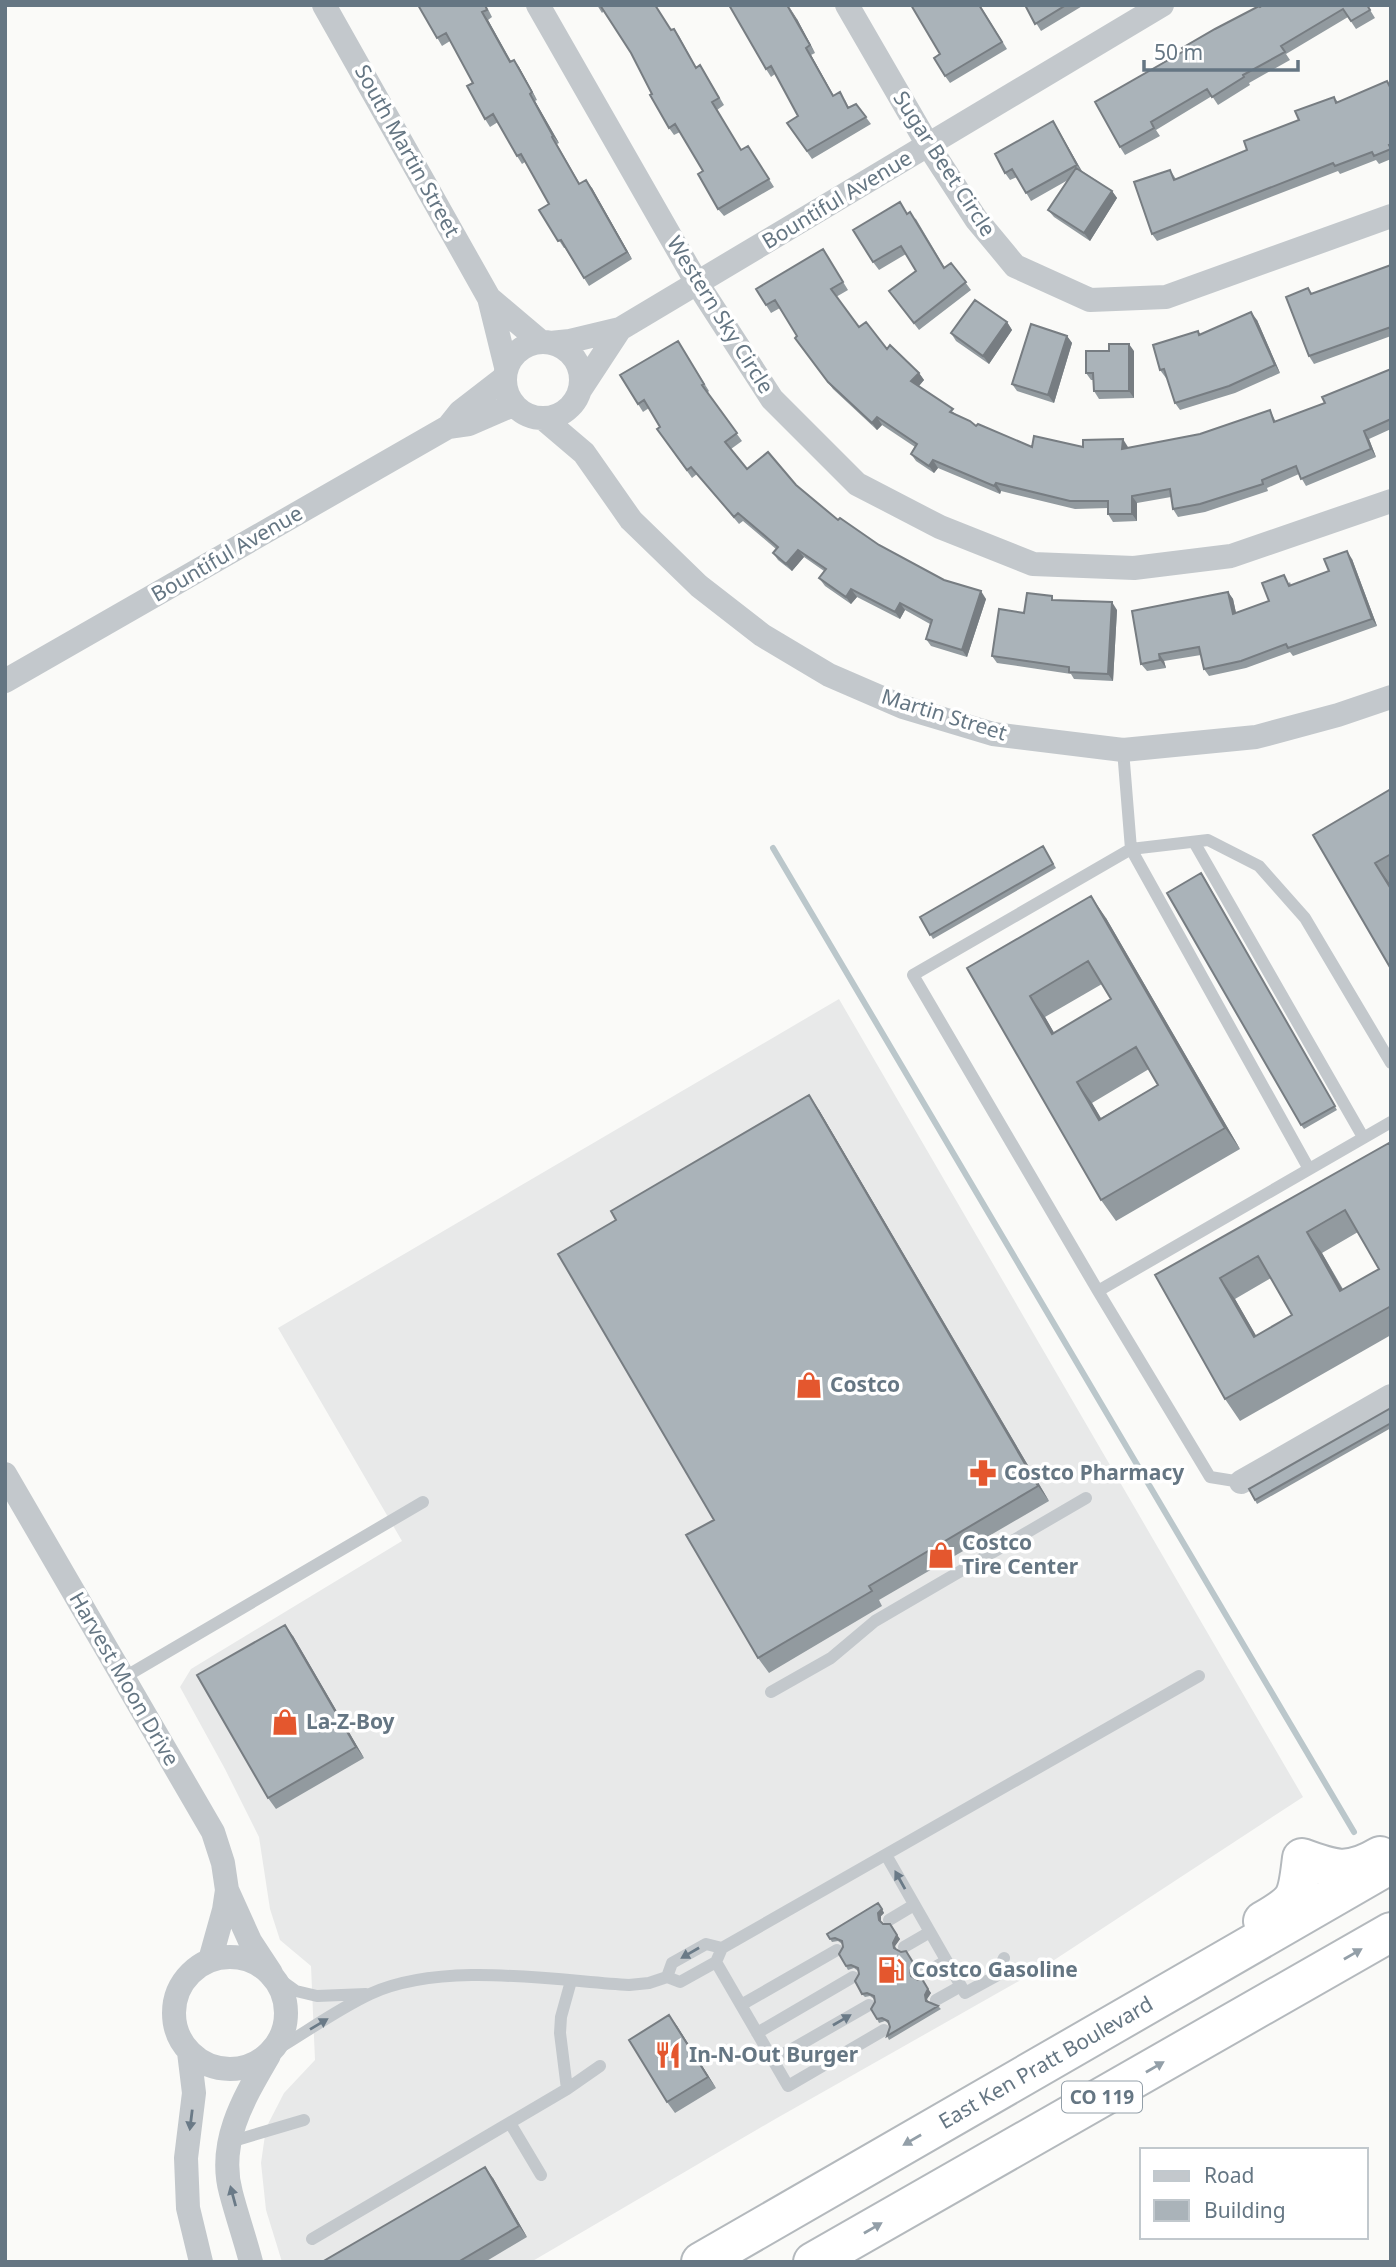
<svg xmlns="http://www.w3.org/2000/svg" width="1396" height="2267" viewBox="0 0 1396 2267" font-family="'Noto Sans',sans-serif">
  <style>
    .built { fill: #e8e9e9 }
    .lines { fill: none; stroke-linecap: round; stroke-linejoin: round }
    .stream { stroke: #bbc7cb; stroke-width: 6 }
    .highway-casing { stroke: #b4b9bd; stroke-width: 42 }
    .lane { stroke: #c3c8cc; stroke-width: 12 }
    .street { stroke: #c3c8cc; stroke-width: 24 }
    .highway { stroke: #fff; stroke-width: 38 }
    .wall { fill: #929a9f; fill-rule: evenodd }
    .shaded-wall { fill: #777d82 }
    .building { fill: #aab3b9; stroke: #777d82; stroke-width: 2; fill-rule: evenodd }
    .oneway { fill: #6a7a87 }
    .oneway2 { fill: #939fa8 }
    .labels { text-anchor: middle; stroke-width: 7; stroke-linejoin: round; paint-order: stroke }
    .shield { fill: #fff; stroke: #939fa8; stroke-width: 2 }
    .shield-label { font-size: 19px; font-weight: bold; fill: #657683 }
    .street-label { font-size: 21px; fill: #657683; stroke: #fff }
    .poi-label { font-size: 21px; font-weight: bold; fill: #657683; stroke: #fff; text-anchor: start }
  </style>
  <rect width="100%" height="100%" fill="#fafaf8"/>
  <path class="built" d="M839,999L1303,1797L1042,1968L777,2118L531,2262H282L266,2210L261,2163L266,2128L284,2093L315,2060L311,1966L280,1940L270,1909L259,1837L225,1769L180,1687L191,1669L402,1541L278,1328Z"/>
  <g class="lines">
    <path class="stream" d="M773,848L1354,1832"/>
    <defs>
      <path id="highway" d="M1263,1921C1299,1900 1297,1898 1302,1858C1334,1870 1348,1875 1380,1856
        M701,2262L1391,1864
        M813,2262L1391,1932"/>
    </defs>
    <use href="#highway" class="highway-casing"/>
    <path class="lane" d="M1123,750L1131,849L1309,1169
      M1194,842L1363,1137
      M1098,1291L1391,1122
      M1241,1482L1210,1477L1098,1291L913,975L1131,849L1208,840L1259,866L1305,918L1391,1063
      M123,1678L423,1502
      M771,1692L831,1658L875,1621L1086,1498
      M886,1855L965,1993L996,1976L1004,1958
      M889,1920L914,1905
      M904,1947L930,1932
      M716,1962L788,2086L884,2030
      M271,1973L296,1991L317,1996L366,1994
      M921,1975L946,1961
      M667,1977L672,1963L706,1944L722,1948
      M936,2000L961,1986
      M741,2005L837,1950
      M757,2033L853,1977
      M269,2054C302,2035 336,2010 370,1994C442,1961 551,1980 629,1985L649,1983L667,1977L680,1982L716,1962L722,1948L1199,1676
      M773,2060L869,2005
      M567,2089L600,2066
      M510,2123L541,2175
      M230,2142L304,2120
      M312,2239L567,2089L560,2033L561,2017L571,1981"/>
    <path class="street" d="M324,5L489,298L506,367
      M538,5L697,283L772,399L857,484L940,527L1033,564L1134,568L1231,556L1391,501
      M847,5L928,145L976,219L1015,266L1090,300L1166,297L1391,216
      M489,298L541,342
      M505 380a38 38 0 1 1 76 0a38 38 0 1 1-76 0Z
      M550,343L570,341L620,329L1162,5
      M580,390L620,329
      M544,419L584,453L631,520L699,586L762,635L829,675L903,707L993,734L1123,750L1256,737L1338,715L1391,697
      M448,427L460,412L504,378
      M5,681L448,427L469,424L513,405
      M5,1474L213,1832L223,1863L227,1890L250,1941L271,1973
      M1241,1482L1391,1396
      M174 2013a56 56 0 1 1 112 0a56 56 0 1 1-112 0Z
      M210,1960L224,1910L227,1890
      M189,2052L194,2093L186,2158L188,2208L201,2262
      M251,2262C245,2239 237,2216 231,2193C217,2142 244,2098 269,2055"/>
    <use href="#highway" class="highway"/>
  </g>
  <path class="wall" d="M418,5H486L492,17L488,20L511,61L514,60L519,67L537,100L535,101L559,143L557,144L580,184L592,188L632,259L589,286L565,248H564L539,210L549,204L525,162L522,164L517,156L498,122L490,127L485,119L473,83L450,41L442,46Z
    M597,5H655L671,30L674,29L679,36L696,67L700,65L705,73L724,105L717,110L741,150L748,146L774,187L724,216L718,209L703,171L680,132L674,135L669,128L631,53L604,11L602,13Z
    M911,5H980L1007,49L950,83L945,76L940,54Z
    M1025,5H1084L1041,31Z
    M1367,5L1375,18L1356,29L1348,17L1286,54L1290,60L1249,83L1250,85L1218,105L1212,96L1156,130L1160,136L1125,155L1120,147L1260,7Z
    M797,19L815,53L811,55L834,96L845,100L849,108L856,104L871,124L812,159L787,123L798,116L775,74L771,77L766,69Z
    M1391,86V159L1379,164L1376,160L1340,174L1338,171L1157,241L1152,234L1170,170L1176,179L1247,150L1299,120L1334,97L1338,102Z
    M1053,121L1082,171L1112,191L1117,198L1090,241L1054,217L1048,210L1068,180L1031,201L1017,177L1010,180L1005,173Z
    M907,214L916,219L945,268L951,263L971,290L919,330L889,291L916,271L906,254L879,270L873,262Z
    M828,257L848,290L836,297L859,327L919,373L924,380L919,386L957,415L976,426L1032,447H1128V448L1200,434L1270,410L1276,422L1325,403L1391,369V429L1369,439L1376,457L1306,486L1299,474L1267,488L1268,491L1205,512L1178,517L1173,509L1171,497L1137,503V521L1113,522L1108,514V508L1075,509L1001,491L1000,494L938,468L934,473L916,461L911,454L915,447L882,425L877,430L833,389L795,338L797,336L780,308L771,313L766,305Z
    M1391,265V336L1314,364L1309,356L1312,294Z
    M1257,320L1280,373L1235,393L1180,410L1175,403L1167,377L1166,378L1160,370L1198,331L1201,335Z
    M1007,322L1012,330L989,364L956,341L951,333Z
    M1067,336L1072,343L1054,403L1017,391L1012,384Z
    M678,341L709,391L707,393L742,441L731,449L747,469L796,485L838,520L879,545L944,580L986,599L967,657L931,646L926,639L930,624L905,610L900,619L857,597L851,604L825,586L819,578L824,571L804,557L792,571L778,560L773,553L776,549L743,521L739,524L697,474L692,478L657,429L660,427L649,408L643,412L638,404Z
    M1134,351V398L1099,399L1094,391L1093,380H1091L1086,373Z
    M1352,559L1377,626L1293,656L1290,652L1246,668L1209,676L1204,669L1201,655L1164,661L1166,668L1147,671L1141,664L1228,592L1233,599L1236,613L1269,601L1290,582L1291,585L1329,571Z
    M1055,600L1117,610L1113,681L1074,679L1071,674L997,663L992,656L1024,613Z
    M1391,789V969L1313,835Z
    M1043,846L1056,868L933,939L920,917Z
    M1204,877L1337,1110L1304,1129L1301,1125Z
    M1106,918L1240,1149L1116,1221L1101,1200L967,968ZM1102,984L1111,999L1054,1033L1045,1017ZM1149,1069L1158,1085L1101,1118L1092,1103Z
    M819,1110L1049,1501L879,1600L882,1606L769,1673L758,1658L714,1520Z
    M1391,1145V1335L1240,1421L1225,1399L1155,1275ZM1358,1232L1379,1269L1343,1289L1322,1253ZM1271,1278L1292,1315L1256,1336L1235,1299Z
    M1391,1408V1428L1257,1504L1249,1489Z
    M293,1636L364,1758L276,1809L268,1798Z
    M878,1903L884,1913L881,1916V1923L900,1939L895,1946L896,1949L916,1968L912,1974L913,1977L931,1993L927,1999L928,2002L938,2006L941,2009L889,2040L887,2036L890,2027L889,2024L885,2021L879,2023L877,2019L874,1999L870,1996L865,1997L862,1994L858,1971L854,1968L848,1970L839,1954L843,1947L842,1944L838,1941L832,1942L827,1934Z
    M677,2026L716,2088L675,2113L667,2102Z
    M493,2178L527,2237L485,2262H322Z"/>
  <path class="shaded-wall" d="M788,5L797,19L815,53L810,45Z
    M482,12L488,20L515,69L510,62Z
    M806,48L811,55L838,104L833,96Z
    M514,60L519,67L537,100L532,92Z
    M530,94L535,101L559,143L553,136Z
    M1053,121L1058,129L1082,172L1077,165Z
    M586,180L592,188L632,259L627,252Z
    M1112,191L1117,198L1090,241L1084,233Z
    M1251,312L1257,320L1280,373L1275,365Z
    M1007,322L1012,330L989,364L983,356Z
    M1067,336L1072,343L1054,403L1048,395Z
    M1129,344L1134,351V398L1129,391Z
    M919,373L924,380L917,388L911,381Z
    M877,417L882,425L877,430L872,423Z
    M1364,431L1369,439L1376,457L1371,449Z
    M1123,439L1128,447V457L1122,449Z
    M933,460L938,468L934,473L929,466Z
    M996,483L1001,491L1000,494L994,486Z
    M1132,496L1137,503V521L1132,514Z
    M798,550L804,557L792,571L786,564Z
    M1347,551L1352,559L1377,626L1372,619Z
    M851,589L857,597L851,604L846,597Z
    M981,591L986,599L967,657L962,650Z
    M1228,592L1233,599L1238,622L1233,614Z
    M1112,602L1117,610L1113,681L1108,674Z
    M900,603L905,610L900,619L895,612Z
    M1159,654L1164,661L1166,668L1160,660Z
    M1375,863L1390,884L1391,889Z
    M1091,896L1106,918L1240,1149L1225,1128Z
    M1030,996L1045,1017L1067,1055L1052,1034Z
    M1077,1082L1092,1103L1114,1141L1099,1120Z
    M809,1095L819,1110L1049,1501L1038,1486Z
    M1307,1232L1322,1253L1355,1312L1340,1291Z
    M1220,1278L1235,1299L1269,1358L1254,1337Z
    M285,1625L293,1636L364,1758L356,1747Z
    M882,1909L884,1913L881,1916V1924L879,1920L878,1913Z
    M890,1924L900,1939L895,1946L897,1952L894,1948L893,1943Z
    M906,1951L916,1968L912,1974L914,1980L911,1976Z
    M922,1979L931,1993L927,1999L929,2005L926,2001Z
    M669,2015L677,2026L716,2088L708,2077Z
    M485,2167L493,2178L527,2237L519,2226Z"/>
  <path class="building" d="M418,5H485L487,10L482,12L510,62L514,60L532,92L530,94L553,136L552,137L579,184L586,180L627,252L584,278L561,240L558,241L539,210L549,204L521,154L517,156L493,114L485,119L467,86L473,83L446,33L437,38Z
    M600,5H655L671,30L674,29L696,68L700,65L719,98L712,102L741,150L748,146L769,179L718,209L698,174L703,171L675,124L669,128L650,95L652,94L631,53Z
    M729,5H787L810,45L806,48L833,96L840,92L848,108L856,104L866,117L807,151L787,123L798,116L771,66L766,69Z
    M911,5H979L1002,42L945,76L934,58L940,54Z
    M1025,5H1066L1035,24Z
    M1263,5H1367L1370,10L1351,21L1343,9L1281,46L1285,52L1243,75L1244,77L1212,97L1207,89L1151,122L1154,128L1120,147L1095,102L1184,51L1182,48L1215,29L1259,6L1260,7Z
    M1387,81L1391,89V144L1389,145L1391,149L1374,156L1372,152L1335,166L1333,163L1152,234L1134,182L1170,170L1174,180L1247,150L1244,141L1299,120L1295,111L1334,97L1336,103Z
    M1053,121L1077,165L1026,193L1012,169L1005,173L995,154Z
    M1076,168L1112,191L1084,233L1048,210Z
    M900,202L907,214L910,212L944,268L951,263L966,282L914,323L889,291L916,271L901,246L873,262L853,230Z
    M823,249L843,282L831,289L859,327L866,322L887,349L890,345L919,373L911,381L953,409L950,412L970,421L976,426L978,424L1032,447L1034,436L1083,447V440L1123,439L1122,449L1200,434L1270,410L1274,422L1325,403L1322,397L1391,369V419L1364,431L1371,449L1301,479L1296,466L1262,480L1263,484L1200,504L1173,509L1170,489L1132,496V514H1108V501H1070L996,483L994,486L933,460L929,466L911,454L917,444L877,417L872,423L828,382L795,338L797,336L775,300L766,305L756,289Z
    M1391,265V327L1309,356L1286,297L1308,288L1311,294Z
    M975,300L1007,322L983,356L951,333Z
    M1251,312L1275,365L1229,386L1175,403L1164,369L1160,370L1153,345L1198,331L1199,335Z
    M1031,324L1067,336L1048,395L1012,384Z
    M678,341L704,384L702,385L737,433L725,442L747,469L768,452L796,485L838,520L840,518L879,545L944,580L981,591L962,650L926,639L932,620L900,603L895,612L851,589L846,597L819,578L826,569L798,550L786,564L773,553L778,547L738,513L734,517L691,467L687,470L657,429L660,427L644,400L638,404L620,375Z
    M1109,344H1129V391H1094L1093,373H1086V351H1109Z
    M1347,551L1372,619L1288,648L1286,644L1241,661L1204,669L1199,647L1159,654L1160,660L1141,664L1132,611L1228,592L1233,614L1269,601L1262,583L1284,575L1289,586L1329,571L1324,559Z
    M1027,593L1052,596V600L1112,602L1108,674L1069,672V667L992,656L999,609L1024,613Z
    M1391,789V854L1375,863L1391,889V969L1313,835Z
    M1043,846L1053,864L930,935L920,917Z
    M1201,873L1335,1106L1301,1125L1167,893Z
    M1091,896L1225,1128L1101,1200L967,968ZM1088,961L1111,999L1052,1034L1030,996ZM1136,1047L1158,1085L1099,1120L1077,1082Z
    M809,1095L1038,1486L869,1586L872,1591L758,1658L686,1535L714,1520L558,1254L616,1220L611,1211Z
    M1389,1143L1391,1146V1306L1225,1399L1155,1275ZM1345,1210L1379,1269L1340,1291L1307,1232ZM1258,1256L1292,1315L1254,1337L1220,1278Z
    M1391,1408V1423L1255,1500L1249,1489Z
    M285,1625L356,1747L268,1798L197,1675Z
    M878,1903L882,1909L878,1913L879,1920L883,1924H890L897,1935L893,1943L894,1948L901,1952L906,1951L914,1964L910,1970L911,1976L918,1980L922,1979L928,1989L925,1995L926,2001L938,2006L887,2036L890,2027L888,2021L882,2018L877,2019L871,2009L875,2002L874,1996L867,1993L862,1994L855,1981L859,1974L858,1968L851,1965L846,1966L839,1954L843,1947L842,1941L835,1938L830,1939L827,1934Z
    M669,2015L708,2077L667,2102L629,2040Z
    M485,2167L519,2226L458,2262H322Z"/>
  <defs><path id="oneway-solid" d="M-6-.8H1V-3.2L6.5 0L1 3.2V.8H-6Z" transform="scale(1.75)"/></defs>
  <g class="oneway">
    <use href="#oneway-solid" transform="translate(900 1880) rotate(-119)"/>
    <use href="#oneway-solid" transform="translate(690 1953) rotate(150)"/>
    <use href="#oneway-solid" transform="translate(842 2020) rotate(-30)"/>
    <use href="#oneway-solid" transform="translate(319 2024) rotate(-31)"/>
    <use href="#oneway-solid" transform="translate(191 2120) rotate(97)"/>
    <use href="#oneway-solid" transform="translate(233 2196) rotate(-105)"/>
  </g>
  <g class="oneway2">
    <use href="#oneway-solid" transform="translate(1353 1954) rotate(-30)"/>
    <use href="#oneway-solid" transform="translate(1155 2067) rotate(-30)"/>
    <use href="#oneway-solid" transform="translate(912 2140) rotate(150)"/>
    <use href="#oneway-solid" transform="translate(873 2228) rotate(-30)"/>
  </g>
  <defs>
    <symbol id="shop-bare" viewBox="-9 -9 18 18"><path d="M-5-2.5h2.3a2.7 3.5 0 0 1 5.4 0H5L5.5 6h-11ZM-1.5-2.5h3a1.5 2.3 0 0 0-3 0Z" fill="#e4572e" stroke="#fff" stroke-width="2.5" paint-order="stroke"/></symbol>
    <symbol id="pharmacy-bare" viewBox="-9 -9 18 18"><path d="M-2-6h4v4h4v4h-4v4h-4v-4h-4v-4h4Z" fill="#e4572e" stroke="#fff" stroke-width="2.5" paint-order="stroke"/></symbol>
    <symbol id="fuel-bare" viewBox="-9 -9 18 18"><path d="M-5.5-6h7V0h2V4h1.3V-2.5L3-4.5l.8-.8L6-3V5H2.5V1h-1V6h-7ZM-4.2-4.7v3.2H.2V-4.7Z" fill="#e4572e" stroke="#fff" stroke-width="2.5" paint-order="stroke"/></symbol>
    <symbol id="restaurant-bare" viewBox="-9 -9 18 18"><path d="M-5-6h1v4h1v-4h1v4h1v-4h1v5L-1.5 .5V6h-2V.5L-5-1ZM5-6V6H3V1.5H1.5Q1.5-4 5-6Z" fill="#e4572e" stroke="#fff" stroke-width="2.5" paint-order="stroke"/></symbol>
  </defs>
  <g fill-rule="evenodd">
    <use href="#shop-bare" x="790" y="1366" width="38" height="38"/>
    <use href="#pharmacy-bare" x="964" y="1454" width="38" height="38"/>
    <use href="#shop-bare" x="922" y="1536" width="38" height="38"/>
    <use href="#shop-bare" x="266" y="1703" width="38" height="38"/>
    <use href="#fuel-bare" x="872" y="1951" width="38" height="38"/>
    <use href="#restaurant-bare" x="649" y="2036" width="38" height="38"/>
  </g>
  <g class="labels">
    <rect class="shield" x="1062" y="2081.5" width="80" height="31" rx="5"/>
    <g class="shield-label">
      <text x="1102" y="2104">CO 119</text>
    </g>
    <g class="street-label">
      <text transform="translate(407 151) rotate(61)" y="7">South Martin Street</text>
      <text transform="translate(944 164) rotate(57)" y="7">Sugar Beet Circle</text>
      <text transform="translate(837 200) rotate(-31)" y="7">Bountiful Avenue</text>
      <text transform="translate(720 315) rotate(58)" y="7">Western Sky Circle</text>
      <text transform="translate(227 554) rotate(-30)" y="7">Bountiful Avenue</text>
      <text transform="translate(944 715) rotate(17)" y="7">Martin Street</text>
      <text transform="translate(124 1679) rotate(60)" y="7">Harvest Moon Drive</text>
      <text transform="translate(1046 2063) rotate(-30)" y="7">East Ken Pratt Boulevard</text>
    </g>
    <g class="poi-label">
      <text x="830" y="1392">Costco</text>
      <text x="1004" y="1480">Costco Pharmacy</text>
      <text x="962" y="1550">Costco<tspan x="962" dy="24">Tire Center</tspan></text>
      <text x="306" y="1729">La-Z-Boy</text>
      <text x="912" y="1977">Costco Gasoline</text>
      <text x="689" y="2062">In-N-Out Burger</text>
    </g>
  </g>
  <rect width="1396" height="2267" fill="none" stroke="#657683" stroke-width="14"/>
  <rect x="1140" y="2148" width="228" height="91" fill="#ffffff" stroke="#c1c8cd" stroke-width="2"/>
  <rect x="1154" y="2171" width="35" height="10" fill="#c3c8cc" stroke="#c1c8cd" stroke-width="2"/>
  <text x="1204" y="2183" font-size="21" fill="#657683">Road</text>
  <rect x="1154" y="2200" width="35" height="21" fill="#aab3b9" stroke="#c1c8cd" stroke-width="2"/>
  <text x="1204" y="2218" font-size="21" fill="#657683">Building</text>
  <path d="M1144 60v10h154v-10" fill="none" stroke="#657683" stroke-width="3.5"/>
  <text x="1154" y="60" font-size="21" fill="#657683" stroke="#ffffff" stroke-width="5" paint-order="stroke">50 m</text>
</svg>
